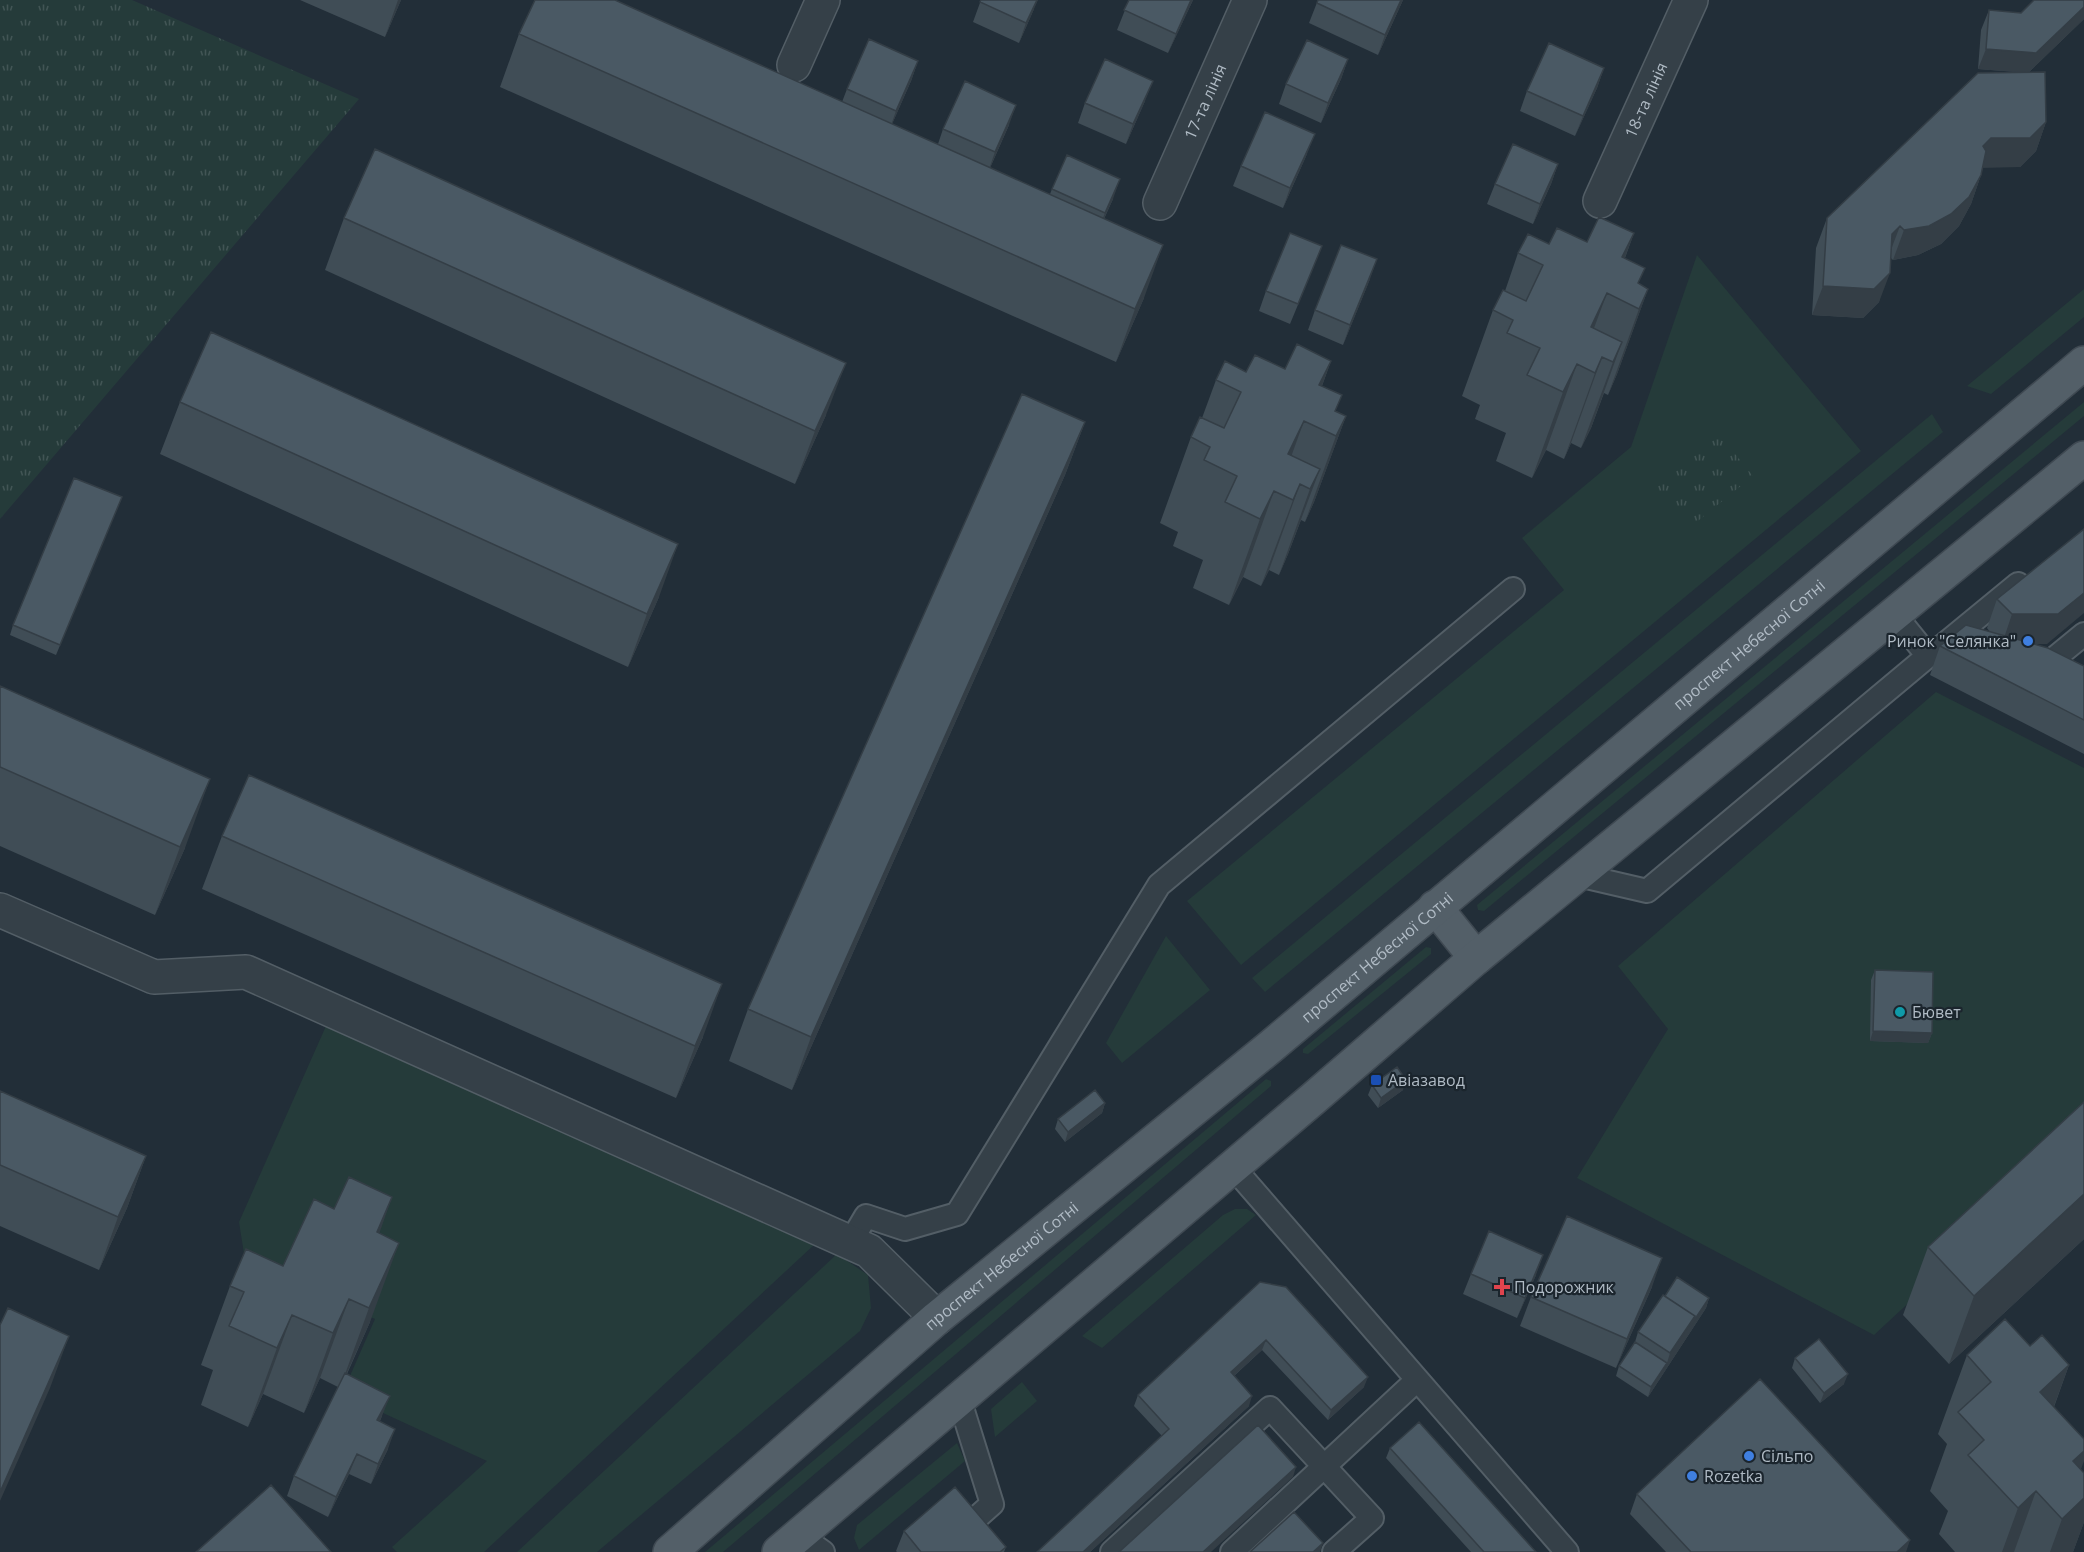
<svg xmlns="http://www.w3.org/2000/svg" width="2084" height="1552" viewBox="0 0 2084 1552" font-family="'Open Sans',sans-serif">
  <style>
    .grass { fill: #253b3a }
    .park { fill: url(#park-tufts) }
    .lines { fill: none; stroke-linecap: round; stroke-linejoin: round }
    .service-casing { stroke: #535e66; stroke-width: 26 }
    .minor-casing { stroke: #535e66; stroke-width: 36 }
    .primary-casing { stroke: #3f4952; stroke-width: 36 }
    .service { stroke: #354048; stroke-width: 22 }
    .minor { stroke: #354048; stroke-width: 33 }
    .primary { stroke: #535f68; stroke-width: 33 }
    .wall { fill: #404d56 }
    .shaded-wall { fill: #343e46 }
    .building { fill: #4a5964; stroke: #343e46; stroke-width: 1.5 }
    .shop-dot { fill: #3f7fe0; stroke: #1b252d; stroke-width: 2 }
    .culture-dot { fill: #0f9aa8; stroke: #1b252d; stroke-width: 2 }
    .transit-dot { fill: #1a4fb4; stroke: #1b252d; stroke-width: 2 }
    .health-dot { fill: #e0444e; stroke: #1b252d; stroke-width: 2 }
    .labels { text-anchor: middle; stroke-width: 4.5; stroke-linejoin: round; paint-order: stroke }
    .street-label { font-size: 16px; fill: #b0bbc5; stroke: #1b252d }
    .poi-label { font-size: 16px; fill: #b0bbc5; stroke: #1b252d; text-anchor: start }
  </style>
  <defs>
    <pattern id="park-tufts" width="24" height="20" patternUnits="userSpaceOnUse" patternTransform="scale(1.5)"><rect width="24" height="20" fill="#253b3a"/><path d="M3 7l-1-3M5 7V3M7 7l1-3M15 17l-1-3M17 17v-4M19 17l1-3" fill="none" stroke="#425555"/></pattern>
  </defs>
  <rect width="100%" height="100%" fill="#222e38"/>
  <path class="grass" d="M1697,255L1861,451L1241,965L1187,901L1564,590L1522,538L1631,447Z
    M2084,289V317L1991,394L1967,386Z
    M2084,402V416L1484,911L1478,910L1477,905Z
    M1932,414L1943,432L1265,992L1252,978Z
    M1936,692L2084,768V1140L1874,1335L1577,1178L1668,1029L1618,966Z
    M1166,936L1210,990L1122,1063L1106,1043Z
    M1426,947L1431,948V954L1308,1054L1303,1053V1049Z
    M326,1026L815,1244L484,1552H397L392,1547L487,1461L342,1394L375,1319L245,1260L239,1222Z
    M1266,1079L1271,1081V1086L723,1552H705Z
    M1235,1209H1247L1256,1215L1102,1348L1082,1336L1223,1215Z
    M837,1254L868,1275L871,1308L860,1331L597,1552H517Z
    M1022,1382L1037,1401L995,1437L991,1409Z
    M957,1443L965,1461L859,1550L854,1538L857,1525Z"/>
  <path class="park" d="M0,0H132L359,99L0,519Z
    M1719,434L1753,476L1688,529L1653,487Z"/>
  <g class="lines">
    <defs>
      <path id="service" d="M1894,614L1928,656
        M1945,644L2018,584
        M2045,666L2084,634
        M1578,875L1647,891L1928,656L1945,644L1968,649
        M1232,1166L1567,1552
        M850,1243L866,1216L905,1229L957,1214L1159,885L1513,589
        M959,1398L992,1504L965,1528
        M799,1535L823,1552
        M1112,1552L1270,1408L1372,1518L1334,1552
        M1232,1552L1417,1380"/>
      <g id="minor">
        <path d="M794,65L823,0"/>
        <path id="s1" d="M1600,201L1691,0"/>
        <path id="s2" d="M1160,203L1250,0"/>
        <path d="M0,910L154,977L246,972L869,1251L937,1318"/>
      </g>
      <g id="primary">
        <path d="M1435,907L1476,958"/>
        <path id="s3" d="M670,1552L937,1318L1269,1048L2084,363"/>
        <path d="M779,1552L1314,1098L1476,958L2084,458"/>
      </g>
    </defs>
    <use href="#service" class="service-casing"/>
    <use href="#minor" class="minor-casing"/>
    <use href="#primary" class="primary-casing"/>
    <use href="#service" class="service"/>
    <use href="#minor" class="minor"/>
    <use href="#primary" class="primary"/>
  </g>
  <path class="wall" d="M300,0H401L385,37Z
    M981,0L1034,9L1019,43L973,22Z
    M1129,0H1193L1168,53L1117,30Z
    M1318,0H1403L1378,55L1309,23Z
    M1989,10L2084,19L2029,72L2046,122L2036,151L2020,167H1983L1981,175L1971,204L1959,226L1941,244L1918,255L1893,260L1890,257L1879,302L1863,318L1812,315L1816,248L1827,218L2018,72L1978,69L1981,30Z
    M519,34L842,102L847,89L918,61L911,81L892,124L938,144L943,129L1009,125L990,168L1050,194L1052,189L1113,199L1104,219L1144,298L1116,362L500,87Z
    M1348,59L1341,79L1321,123L1279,104L1286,84Z
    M1604,68L1597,88L1575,136L1520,111L1527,91Z
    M1145,101L1126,144L1078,123L1085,103Z
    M1307,154L1283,208L1233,186L1241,166Z
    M1558,164L1551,184L1533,224L1487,204L1495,184Z
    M344,218L826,415L795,484L325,270Z
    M1634,233L1625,258L1639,284L1648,289L1617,374L1608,395L1604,393L1591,428L1581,448L1571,443L1564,459L1546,450L1532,478L1496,461L1506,433L1475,419L1480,405L1462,396L1493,310L1505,291L1518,253L1549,244L1587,242Z
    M1314,266L1290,324L1259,311L1266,291Z
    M1370,279L1343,345L1308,330L1315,310Z
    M1331,361L1322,386L1336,411L1346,416L1314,502L1305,522L1301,520L1288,554L1279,575L1269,570L1261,586L1243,577L1229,605L1193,588L1203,560L1173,546L1178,532L1160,523L1191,437L1202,418L1216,380L1246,372L1285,369Z
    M180,402L659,597L628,667L160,454Z
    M1085,422L1065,475L792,1090L729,1061L748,1009Z
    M122,497L56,655L10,635L13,625Z
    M1997,599L2047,644H2033L2084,666V754L1930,675L1940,646L1990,632L1987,628Z
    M0,686L185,848L155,915L0,846Z
    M222,836L703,1037L676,1098L202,889Z
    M1875,970L1932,1033L1928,1043L1870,1041L1871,980Z
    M1372,1085L1403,1090L1378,1108L1368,1095Z
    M0,1091L146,1156L127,1208L99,1270L0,1226Z
    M2084,1102V1239L1949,1364L1903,1315L1928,1247Z
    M1105,1103L1102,1113L1065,1142L1055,1129L1058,1119Z
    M379,1233L370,1322L347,1374L382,1416L380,1421L388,1449L371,1484L349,1474L328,1517L287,1496L294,1476L338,1387L320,1378L304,1413L263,1394L248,1427L201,1405L213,1370L201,1365L230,1286Z
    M1471,1274L1536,1275L1517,1318L1463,1294Z
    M1260,1282L1364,1387L1328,1420L1262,1350L1234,1376L1249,1406L1090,1552H1037L1162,1436L1134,1406L1138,1395Z
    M1652,1287L1616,1368L1520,1326L1531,1297Z
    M1665,1296L1709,1298L1706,1308L1648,1397L1616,1376L1619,1366L1635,1342L1638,1332Z
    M2030,1346L2069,1365L2054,1407L2081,1469L2084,1522L2073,1552H1955L1939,1534L1948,1511L1930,1491L1947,1444L1938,1434L1967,1355Z
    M1795,1358L1844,1384L1820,1403L1792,1368Z
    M1390,1448L1536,1552H1471L1386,1458Z
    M1637,1494L1906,1552H1666L1630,1514Z
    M904,1531L1006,1547L1004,1552H897L896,1551Z"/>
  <path class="shaded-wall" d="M398,0H401L385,37Z
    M1037,0H1038L1034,9L1019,43L1026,23Z
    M1191,0H1193L1168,53L1176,34Z
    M1401,0H1403L1378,55L1385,35Z
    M2084,7V19L2028,73L1978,69L1986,49Z
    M1348,59L1341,79L1321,123L1328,103Z
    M918,61L911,81L889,131L896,111Z
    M1604,68L1597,88L1575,136L1583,116Z
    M1153,81L1145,101L1126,144L1133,124Z
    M1016,105L1009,125L988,172L995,152Z
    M2046,122L2036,151L2020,167L1980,168L1983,146L1991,138Z
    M1315,134L1307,154L1283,208L1290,188Z
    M1558,164L1551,184L1533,224L1540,204Z
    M1981,175L1971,204L1959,226L1941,244L1918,255L1893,260L1904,230Z
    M1120,179L1113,199L1097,233L1105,213Z
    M1900,226L1889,255L1892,234Z
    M1634,233L1611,295L1622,257Z
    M1163,245L1144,298L1116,362L1135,309Z
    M1377,259L1370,279L1343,345L1350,325Z
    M1890,273L1879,302L1863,318L1812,315L1823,286Z
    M1648,289L1617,374L1608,395L1639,309Z
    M1607,293L1580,366L1591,327Z
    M1622,342L1591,428L1581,448L1613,362Z
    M1602,357L1571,443L1564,459L1595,373Z
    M1331,361L1308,423L1319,385Z
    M846,363L826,415L795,484L815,431Z
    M1577,364L1546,450L1532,478L1563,392Z
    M1346,416L1314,502L1305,522L1336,436Z
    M1304,421L1278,493L1288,454Z
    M1085,422L1065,475L792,1090L811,1037Z
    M1320,469L1288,554L1279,575L1310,489Z
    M1300,484L1269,570L1261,586L1293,500Z
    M1274,491L1243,577L1229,605L1260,519Z
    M678,544L659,597L628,667L647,614Z
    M2084,593V613L2047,644H2002L2012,614Z
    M210,779L185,848L155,915L180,847Z
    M722,984L703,1037L676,1098L695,1046Z
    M1873,1031L1932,1033L1928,1043L1870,1041Z
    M1406,1080L1403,1090L1378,1108L1381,1098Z
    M1105,1103L1102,1113L1065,1142L1068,1132Z
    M146,1156L127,1208L99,1270L118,1217Z
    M2084,1194V1239L1949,1364L1974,1296Z
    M392,1197L364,1277L377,1232Z
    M399,1243L370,1322L340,1388L369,1308Z
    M1543,1255L1536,1275L1517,1318L1525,1298Z
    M1662,1258L1652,1287L1616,1368L1627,1339Z
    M1709,1298L1706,1308L1648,1397L1651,1387L1667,1363L1670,1353L1695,1316Z
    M349,1299L320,1378L304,1413L333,1333Z
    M292,1315L263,1394L248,1427L277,1348Z
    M69,1336L50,1388L0,1501V1492Z
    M1266,1340L1262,1350L1227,1382L1231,1372Z
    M2069,1365L2040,1444V1392Z
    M1848,1374L1844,1384L1820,1403L1824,1393Z
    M1368,1377L1364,1387L1328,1420L1331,1410Z
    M390,1396L382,1416L370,1440L377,1420Z
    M1252,1396L1249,1406L1090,1552H1083Z
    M395,1429L388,1449L371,1484L378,1464Z
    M2084,1451V1461L2063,1518L2084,1498V1522L2073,1552H2050L2062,1519L2073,1461Z
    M357,1454L349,1474L328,1517L336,1497Z
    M1296,1467L1293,1477L1211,1552H1203Z
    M2036,1491L2014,1552H2002L2018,1508Z
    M1910,1540L1906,1552H1897Z
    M1323,1543L1320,1552H1313Z"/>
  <path class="building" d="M535,0H615L1163,245L1135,309L519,34Z
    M981,0H1037L1026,23L980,2Z
    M1129,0H1191L1176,34L1124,10Z
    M1318,0H1401L1385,35L1317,3Z
    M2034,0H2084V7L2036,53L1986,49L1989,10L2021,13Z
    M869,39L918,61L896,111L847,89Z
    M1307,40L1348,59L1328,103L1286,84Z
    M1549,43L1604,68L1583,116L1527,91Z
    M1105,59L1153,81L1133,124L1085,103Z
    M2045,72L2046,122L2030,138H1991L1983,146L1986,151L1981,175L1969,197L1951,214L1929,226L1904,230L1900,226L1892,234L1890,273L1874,289L1823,286L1827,218L1978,73Z
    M965,81L1016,105L995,152L943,129Z
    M1265,112L1315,134L1290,188L1241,166Z
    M1513,144L1558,164L1540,204L1495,184Z
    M375,149L846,363L815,431L344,218Z
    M1067,155L1120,179L1105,213L1052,189Z
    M1599,217L1634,233L1622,257L1645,268L1638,283L1648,289L1639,309L1607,293L1591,327L1622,342L1613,362L1602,357L1595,373L1577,364L1563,392L1527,375L1540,348L1507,333L1513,320L1493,310L1503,290L1526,301L1543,265L1518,253L1528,234L1549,244L1557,228L1587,242Z
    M1290,233L1322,246L1298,304L1266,291Z
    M1341,245L1377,259L1350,325L1315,310Z
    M211,332L678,544L647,614L180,402Z
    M1297,344L1331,361L1319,385L1342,395L1335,411L1346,416L1336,436L1304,421L1288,454L1320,469L1310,489L1300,484L1293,500L1274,491L1260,519L1225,502L1237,476L1204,460L1210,447L1191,437L1200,417L1224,428L1241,392L1216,380L1225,361L1246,372L1255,355L1285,369Z
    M1022,394L1085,422L811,1037L748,1009Z
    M74,478L122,497L60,645L13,625Z
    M2084,529V593L2058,614H2012L1997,599Z
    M1966,625L2048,648L2084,666V720L1940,646Z
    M0,686L210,779L180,847L0,767Z
    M249,775L722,984L695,1046L222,836Z
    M1875,970L1933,972L1932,1033L1873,1031Z
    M1397,1067L1406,1080L1381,1098L1372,1085Z
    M1095,1090L1105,1103L1068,1132L1058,1119Z
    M0,1091L146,1156L118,1217L0,1165Z
    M2084,1102V1194L1974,1296L1928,1247Z
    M349,1177L392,1197L377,1232L399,1243L369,1308L349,1299L333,1333L292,1315L277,1348L229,1326L244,1292L230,1286L246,1249L283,1266L314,1199L334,1209Z
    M1567,1216L1662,1258L1627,1339L1531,1297Z
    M1489,1231L1543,1255L1525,1298L1471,1274Z
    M1677,1277L1709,1298L1691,1325L1695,1316L1665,1296Z
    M1260,1282L1286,1287L1368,1377L1331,1410L1266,1340L1231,1372L1252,1396L1083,1552H1037L1169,1429L1138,1395Z
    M1663,1295L1695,1316L1670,1353L1638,1332Z
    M8,1308L69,1336L0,1492V1325Z
    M2005,1319L2030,1346L2042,1335L2069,1365L2040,1392L2084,1439V1451L2073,1461L2084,1473V1498L2062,1519L2036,1491L2018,1508L1968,1455L1984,1440L1958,1412L1991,1382L1967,1355Z
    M1819,1339L1848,1374L1824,1393L1795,1358Z
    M1635,1342L1667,1363L1651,1387L1619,1366Z
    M345,1373L390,1396L377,1420L395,1429L378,1464L357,1454L336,1497L294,1476Z
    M1760,1379L1910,1540L1897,1552H1691L1637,1494Z
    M1419,1422L1536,1552H1484L1390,1448Z
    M1258,1425L1296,1467L1203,1552H1119Z
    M271,1485L331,1552H196Z
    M955,1487L1006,1547L1000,1552H921L904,1531Z
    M1294,1512L1323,1543L1313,1552H1250Z"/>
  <g class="shop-dot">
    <circle cx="2028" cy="641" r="6"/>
    <circle cx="1749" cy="1456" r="6"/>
    <circle cx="1692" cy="1476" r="6"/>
  </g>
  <circle class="culture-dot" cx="1900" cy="1012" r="6"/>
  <rect class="transit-dot" x="1370" y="1074" width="12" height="12" rx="3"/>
  <path class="health-dot" d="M1499 1278h6v6h6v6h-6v6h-6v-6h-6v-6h6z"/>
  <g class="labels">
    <g class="street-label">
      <text dy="6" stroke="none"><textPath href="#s1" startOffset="111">18-та лінія</textPath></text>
      <text dy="6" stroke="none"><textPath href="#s2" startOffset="111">17-та лінія</textPath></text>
      <text dy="6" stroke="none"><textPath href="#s3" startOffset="1410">проспект Небесної Сотні</textPath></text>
      <text dy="6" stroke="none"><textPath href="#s3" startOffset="924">проспект Небесної Сотні</textPath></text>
      <text dy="6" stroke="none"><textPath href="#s3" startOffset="438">проспект Небесної Сотні</textPath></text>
    </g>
    <g class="poi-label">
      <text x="2016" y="647" text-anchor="end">Ринок "Селянка"</text>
      <text x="1912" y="1018">Бювет</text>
      <text x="1388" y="1086">Авіазавод</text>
      <text x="1514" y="1293">Подорожник</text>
      <text x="1761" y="1462">Сільпо</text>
      <text x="1704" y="1482">Rozetka</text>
    </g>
  </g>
</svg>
